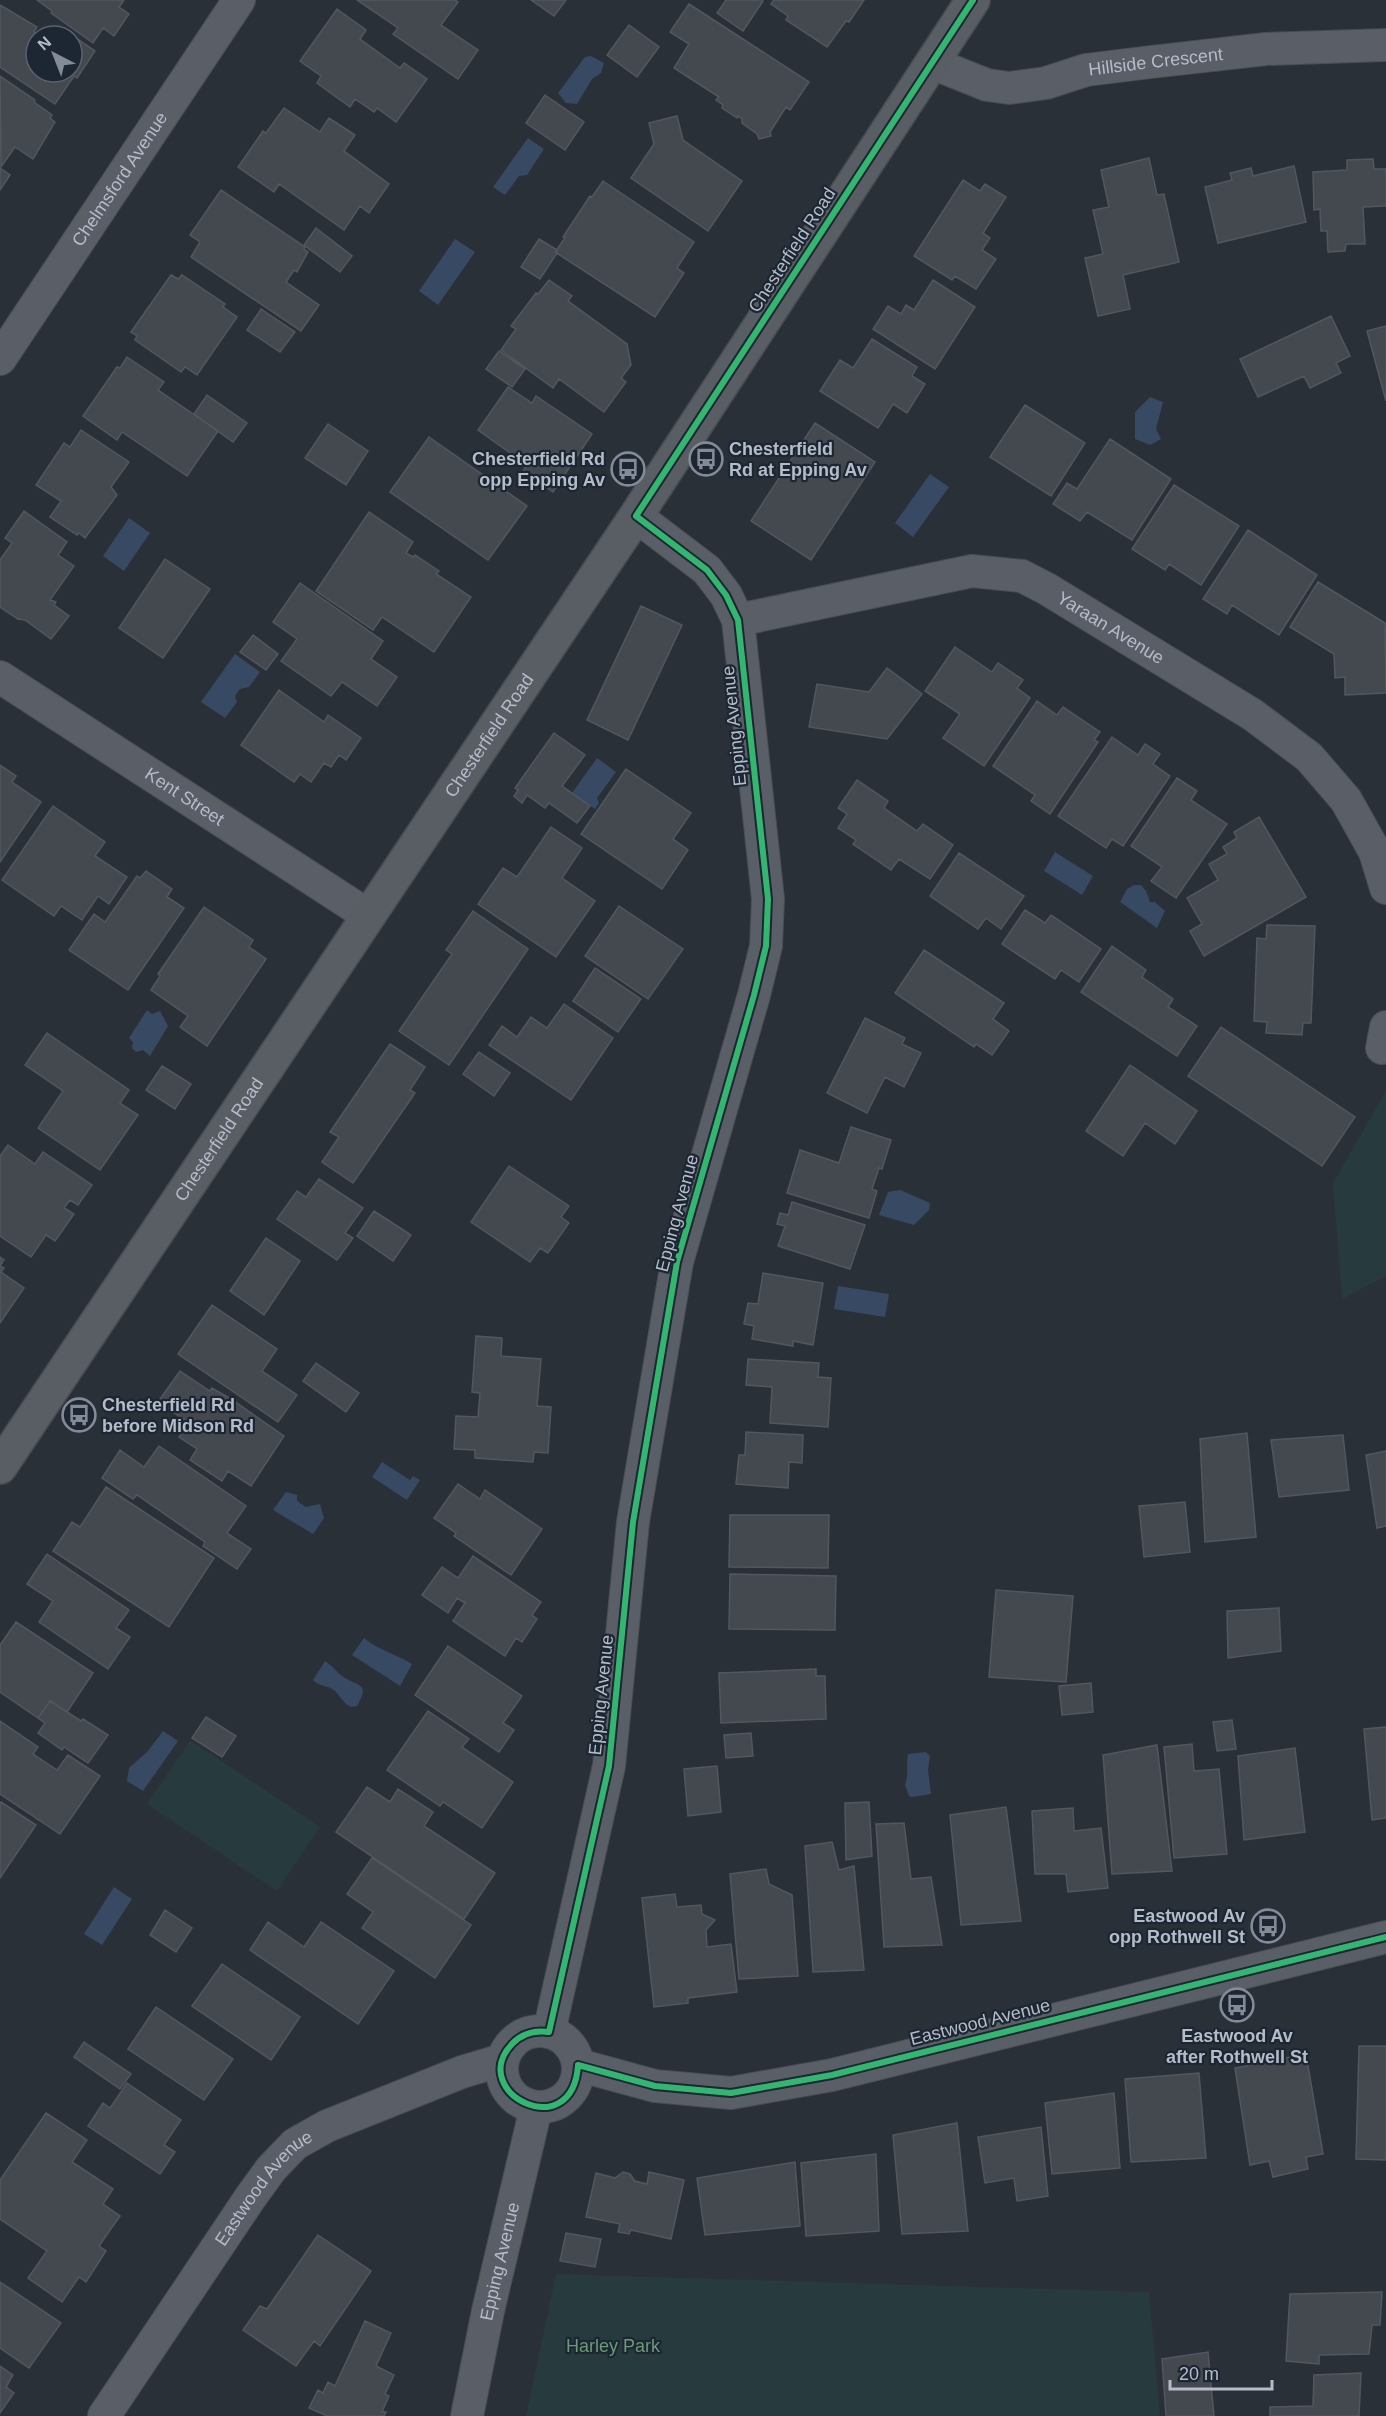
<svg xmlns="http://www.w3.org/2000/svg" width="1386" height="2416" viewBox="0 0 1386 2416" font-family="Arial,sans-serif">
  <style>
    .green { fill: #273a3e }
    .water { fill: #384963 }
    .building { fill: #444950; stroke: #52575f; stroke-width: 1.5 }
    .lines { fill: none; stroke-linecap: round; stroke-linejoin: round }
    .street-casing { stroke: #484c53; stroke-width: 34 }
    .secondary-casing { stroke: #484c53; stroke-width: 36 }
    .street { stroke: #5a5e66; stroke-width: 32 }
    .secondary { stroke: #595d64; stroke-width: 33 }
    .cycleway-casing { stroke: #1d2633; stroke-width: 10 }
    .cycleway { stroke: #33b770; stroke-width: 6 }
    .labels { text-anchor: middle; stroke-width: 4.5; stroke-linejoin: round; paint-order: stroke }
    .street-label { font-size: 18px; fill: #b4bcc9; stroke: #1d2633 }
    .poi-label { font-size: 18px; font-weight: bold; fill: #b4bcc9; stroke: #1d2633; text-anchor: start }
    .park-label { font-size: 18px; fill: #6b9a76; stroke: #1d2633 }
  </style>
  <rect width="100%" height="100%" fill="#2a3038"/>
  <path class="green" d="M1386,1091V1276L1342,1299L1333,1183Z
    M190,1740L320,1827L277,1891L147,1804Z
    M556,2274L1149,2292L1160,2416H526Z"/>
  <path class="water" d="M591,56L604,63L601,73L592,79L577,104L566,103L558,93L585,57Z
    M528,138L544,149L527,175L519,176L505,195L493,187Z
    M455,239L475,252L438,305L419,291Z
    M1150,397L1163,402L1156,429L1161,439L1150,445L1135,439V412Z
    M930,474L949,487L913,537L895,523Z
    M129,518L150,533L124,571L103,556Z
    M235,654L260,672L249,687L240,689L235,696L237,702L225,718L201,702Z
    M597,758L616,772L597,798L599,803L595,809L572,793Z
    M1055,852L1093,876L1082,895L1044,871Z
    M1134,885H1141L1146,891L1150,902H1155L1165,911L1157,928L1120,902L1127,889Z
    M147,1010L152,1014L160,1011L168,1026L150,1056L143,1050L136,1052L132,1048L133,1042L129,1038Z
    M900,1190L930,1203L929,1210L914,1225L879,1215L888,1192Z
    M838,1286L889,1294L885,1317L834,1309Z
    M382,1462L410,1480L413,1476L420,1480L407,1500L372,1477Z
    M286,1492L297,1495V1501L306,1507L320,1504L324,1518L313,1534L273,1510Z
    M364,1638C378,1650 396,1654 412,1664L400,1686L352,1655Z
    M325,1661C333,1666 337,1673 345,1678C361,1687 369,1684 357,1706L351,1707C342,1703 340,1694 332,1689C325,1685 319,1686 313,1680Z
    M163,1731L178,1741L143,1791L127,1781L129,1768L148,1751Z
    M926,1752L930,1756L928,1770L931,1794L912,1797L909,1796L905,1785C909,1774 906,1766 908,1754Z
    M114,1887L132,1899L102,1945L84,1934Z"/>
  <path class="building" d="M37,0H124L119,7L129,14L114,36L103,28L93,43L51,13L52,11Z
    M357,0H455L458,2L441,25L478,50L458,79L393,34L398,28Z
    M531,0H566L554,16Z
    M726,0H762L763,1L743,31L717,13Z
    M774,0H864L849,22L846,21L827,47L786,20L788,16L771,4Z
    M689,4L809,82L790,110L786,107L770,132L771,136L759,139L757,134L742,123V119L738,116L737,118L722,108L723,105L716,100L719,97L674,68L689,44L670,32Z
    M0,5L37,27L34,32L40,36H36V72H72V36H63L66,31L95,51L77,78L74,76L55,104L0,67Z
    M337,9L366,30L360,39L400,68L404,63L427,79L396,122L377,108L374,112L355,99L350,107L317,83L321,76L300,61Z
    M629,25L659,47L637,77L607,55Z
    M0,76L35,100L34,102L52,115L50,118L55,122L33,159L15,147L1,167Z
    M545,95L584,122L565,150L526,123Z
    M284,108L320,132L329,118L355,135L344,151L389,184L369,213L360,206L344,230L279,184L274,192L238,167L263,131L266,133Z
    M677,116L683,140L742,181L708,231L631,178L654,144L649,123Z
    M1149,158L1157,195L1164,194L1179,262L1123,275L1130,309L1098,316L1085,258L1103,254L1093,210L1109,207L1101,170Z
    M1373,159L1374,169H1386V206L1363,207L1365,244H1346L1345,251L1328,252L1327,231H1321L1320,209L1314,210L1313,172L1347,170V160Z
    M1294,166L1306,222L1218,243L1205,187L1232,180L1230,173L1251,168L1253,176Z
    M0,168L10,175L0,190Z
    M963,180L980,191L985,184L1006,197L983,233L990,238L982,250L996,259L976,289L955,276L952,280L914,256Z
    M603,181L694,242L677,268L684,273L655,317L555,252L565,238L563,237L590,196L592,197Z
    M221,190L305,247L304,249L308,252L297,272L294,270L286,282L319,305L301,331L191,257L200,242L190,235Z
    M316,228L352,256L340,272L304,245Z
    M539,239L557,250V253L540,279L521,267Z
    M171,275L178,279L182,275L225,304L223,307L237,317L197,375L185,367L181,372L135,340L137,336L131,332Z
    M549,280L572,296L568,301L627,344L631,365L621,378L626,382L604,412L559,379L553,388L501,350L516,329L511,326L536,293L538,294Z
    M933,280L975,307L935,369L873,329L888,306L901,314L906,305L914,310Z
    M261,309L295,332L280,352L247,330Z
    M1331,316L1350,356L1336,363L1341,373L1310,388L1304,376L1258,397L1240,359Z
    M1386,326V401L1367,331Z
    M872,339L917,367L912,376L925,384L907,413L893,404L878,428L820,391L840,360L853,368Z
    M499,351L525,369L512,387L486,369Z
    M127,357L164,382L158,390L218,431L187,476L122,432L117,440L83,416L117,367L120,368Z
    M508,387L532,403L536,396L592,434L553,492L523,471L527,465L478,430Z
    M207,395L247,423L233,442L194,414Z
    M1025,405L1085,443L1051,496L990,457Z
    M815,423L875,462L811,560L751,521Z
    M328,424L368,451L346,485L305,458Z
    M81,430L129,462L111,487L117,495L85,538L79,533L77,535L50,517L61,501L36,485L64,443L70,447Z
    M429,437L527,506L488,560L390,492Z
    M1110,439L1171,479L1132,540L1087,512L1080,521L1053,504L1067,483L1077,489Z
    M1174,485L1239,526L1201,585L1169,564L1165,570L1132,549Z
    M24,511L67,542L58,555L74,566L50,600L56,602L54,605L69,616L51,639L25,620L18,619L0,607V560L12,543L5,538Z
    M369,512L413,542L406,553L413,557L415,555L439,571L436,574L471,597L434,652L382,617L373,630L316,591Z
    M1248,530L1317,575L1279,635L1232,605L1227,614L1203,599Z
    M165,559L210,589L163,658L119,628Z
    M1318,582L1385,623L1386,693L1345,695V677L1335,678L1334,654L1290,627Z
    M300,583L383,641L371,659L397,677L377,706L342,682L331,696L281,661L297,639L273,622Z
    M641,606L682,625L628,740L587,720Z
    M253,635L278,654L266,670L240,652Z
    M955,647L992,672L998,663L1023,680L1017,688L1030,698L984,766L943,738L960,714L925,691Z
    M887,668L922,694L887,739L809,727L817,684L869,692Z
    M279,690L324,722L328,715L361,738L346,760L339,755L331,767L324,763L311,782L300,774L294,782L241,745Z
    M1037,701L1057,715L1063,707L1100,732L1094,740L1098,742L1050,814L1031,801L1035,795L993,766Z
    M554,733L585,755L562,786L590,806L577,823L549,803L545,808L527,795L522,803L514,796L518,790L515,788Z
    M1112,737L1138,755L1145,744L1160,754L1153,764L1170,776L1123,846L1112,839L1106,848L1058,816Z
    M0,765L16,776L12,782L41,802L0,862Z
    M626,769L691,813L673,839L688,850L662,889L581,834Z
    M1177,778L1197,791L1191,800L1227,824L1176,898L1151,881L1162,867L1131,846Z
    M857,780L888,801L884,808L917,831L923,824L953,845L930,879L899,859L891,870L853,844L856,840L838,828L847,814L838,808Z
    M53,806L105,842L95,856L127,877L109,904L98,896L82,920L61,906L54,916L2,880Z
    M1259,817L1306,897L1204,956L1190,931L1202,924L1187,898L1218,880L1209,864L1227,854L1223,847L1237,838L1234,832Z
    M551,827L582,848L562,878L595,901L556,957L478,904L503,868L517,877Z
    M959,853L1024,896L1001,929L986,918L978,929L930,896Z
    M146,871L172,889L167,897L184,908L128,990L69,950L94,914L105,922L137,876L140,878Z
    M619,906L683,949L648,999L585,956Z
    M204,907L253,940L249,947L266,959L207,1046L180,1027L188,1016L151,990L160,976L158,974Z
    M1025,910L1045,923L1051,915L1101,949L1079,982L1061,970L1055,979L1002,944Z
    M473,911L528,949L449,1065L399,1031L452,954L446,950Z
    M1267,925L1315,926L1311,1023H1303L1302,1035L1266,1033L1267,1022L1254,1021L1257,938L1266,939Z
    M1112,946L1146,970L1142,977L1173,999L1168,1007L1197,1026L1177,1056L1081,992Z
    M924,950L1004,1003L993,1019L1009,1031L992,1055L976,1044L974,1047L895,993Z
    M595,968L641,999L618,1032L573,1001Z
    M564,1004L613,1038L571,1100L489,1045L502,1026L517,1037L531,1017L547,1028Z
    M865,1018L905,1038L902,1044L921,1053L904,1087L885,1077L867,1113L827,1093Z
    M1221,1027L1355,1117L1322,1166L1188,1076Z
    M47,1033L129,1090L120,1103L138,1115L100,1170L38,1128L63,1091L25,1065Z
    M390,1044L425,1067L410,1090L415,1093L353,1183L322,1162L339,1137L330,1132Z
    M479,1052L510,1073L494,1096L463,1074Z
    M1130,1065L1197,1111L1175,1144L1145,1123L1123,1156L1086,1131Z
    M162,1066L191,1084L175,1109L146,1090Z
    M851,1127L891,1140L882,1169L879,1168L872,1189L877,1191L869,1218L787,1193L800,1150L839,1163Z
    M8,1145L35,1164L43,1152L92,1185L78,1205L70,1200L64,1208L74,1214L55,1241L46,1235L31,1257L0,1236V1156Z
    M509,1166L569,1206L561,1217L569,1223L548,1253L540,1248L530,1262L471,1222Z
    M319,1179L363,1208L345,1233L353,1238L337,1260L277,1219L297,1191L306,1197Z
    M792,1202L865,1225L850,1269L778,1246L785,1226L777,1224L780,1213L788,1215Z
    M374,1211L411,1235L393,1261L357,1236Z
    M266,1238L300,1261L264,1315L230,1291Z
    M0,1257L4,1260L0,1266L4,1268L1,1272L24,1288L0,1323Z
    M763,1273L823,1283L813,1345L793,1341V1346L752,1339L754,1326L744,1324L748,1303L758,1304Z
    M212,1305L277,1349L262,1371L297,1395L278,1422L178,1354Z
    M476,1336L502,1338L501,1356L541,1359L537,1406L551,1407L548,1453L534,1452L533,1462L475,1458V1450L454,1449L456,1416L478,1417L480,1393L472,1392Z
    M748,1359L819,1363L818,1377L831,1378L828,1427L770,1423L772,1387L746,1385Z
    M316,1363L359,1393L346,1412L303,1381Z
    M180,1371L210,1391L212,1388L231,1399L284,1436L251,1486L228,1471L222,1481L190,1460L197,1449L179,1437L189,1423L158,1402Z
    M746,1432L803,1435L802,1463L789,1462L788,1488L736,1484L739,1455H745Z
    M1247,1433L1256,1537L1205,1542L1200,1439Z
    M1343,1435L1349,1490L1279,1497L1271,1440Z
    M159,1446L246,1506L227,1533L251,1549L237,1569L203,1546L205,1542L137,1495L133,1499L102,1478L120,1450L144,1467Z
    M1386,1451V1526L1377,1528L1366,1455Z
    M458,1484L480,1499L485,1490L542,1529L511,1575L454,1536L456,1533L434,1518Z
    M106,1487L214,1558L169,1627L53,1551L72,1522L80,1527Z
    M1185,1502L1190,1552L1144,1557L1139,1506Z
    M730,1515H829L828,1568L729,1567Z
    M47,1554L129,1610L116,1628L130,1637L108,1669L39,1622L53,1601L27,1584Z
    M473,1556L541,1602L532,1615L537,1619L522,1642L516,1638L505,1656L453,1621L465,1603L457,1598L448,1613L422,1595L442,1567L458,1578Z
    M730,1574L836,1576L835,1630L729,1629Z
    M996,1590L1073,1596L1066,1682L989,1677Z
    M1279,1608L1281,1651L1228,1658L1227,1611Z
    M16,1622L93,1673L67,1712L50,1701L38,1718L0,1692V1645Z
    M448,1646L522,1696L503,1723L514,1730L499,1752L415,1695Z
    M816,1669V1676H825L826,1719L721,1723L719,1673Z
    M1091,1683L1093,1712L1062,1715L1059,1686Z
    M50,1701L81,1721L83,1719L108,1735L88,1763L64,1747L62,1750L38,1733L45,1723L38,1718Z
    M428,1711L469,1739L462,1747L513,1782L482,1828L443,1802L440,1806L387,1770Z
    M206,1717L236,1736L222,1757L192,1738Z
    M1232,1720L1236,1749L1217,1751L1213,1722Z
    M0,1721L38,1747L33,1754L57,1770L68,1755L100,1776L60,1834L0,1794Z
    M1386,1727V1818L1372,1820L1364,1729Z
    M751,1733L753,1756L726,1758L724,1735Z
    M1192,1744L1194,1771L1219,1769L1227,1854L1174,1858L1164,1747Z
    M1157,1745L1172,1871L1112,1874L1103,1755Z
    M1295,1748L1305,1832L1244,1840L1238,1756Z
    M717,1766L721,1812L688,1816L684,1769Z
    M367,1787L390,1802L398,1789L433,1812L424,1826L495,1873L464,1919L336,1832Z
    M1,1802L36,1825L0,1878V1804Z
    M869,1802L872,1856L846,1860L845,1803Z
    M1006,1807L1021,1921L961,1925L950,1815Z
    M1073,1808L1074,1831L1101,1828L1108,1888L1068,1892L1066,1874H1035L1032,1811Z
    M904,1823L911,1879L931,1877L942,1945L884,1947L876,1824Z
    M832,1842L839,1870L854,1866L864,1970L813,1972L805,1846Z
    M372,1858L471,1925L435,1978L362,1928L373,1912L347,1894Z
    M766,1869L769,1884L792,1895L798,1976L739,1979L730,1874Z
    M675,1894L677,1907L701,1905L702,1914L715,1920L706,1930L707,1947L731,1944L737,1992L688,1998V2003L654,2007L642,1898Z
    M165,1910L192,1928L176,1952L150,1935Z
    M268,1922L304,1947L321,1922L394,1971L358,2024L250,1950Z
    M222,1964L300,2017L271,2060L192,2006Z
    M156,2007L233,2059L204,2100L128,2049Z
    M84,2042L131,2074L120,2089L74,2057Z
    M1359,2046H1386V2160L1356,2159Z
    M1306,2054L1323,2154L1306,2157L1308,2169L1273,2177L1269,2161L1250,2165L1235,2068Z
    M1199,2073L1206,2158L1131,2162L1125,2079Z
    M127,2083L181,2120L164,2145L175,2152L160,2174L88,2126L103,2103L110,2108Z
    M1114,2093L1120,2168L1052,2174L1045,2103Z
    M46,2113L87,2140L72,2162L113,2189L103,2204L120,2216L99,2246L106,2251L86,2282L79,2277L62,2302L28,2278L47,2251L0,2219V2180Z
    M957,2123L968,2231L902,2234L893,2135Z
    M1041,2127L1048,2196L1017,2201L1014,2178L985,2183L978,2137Z
    M876,2154L879,2231L806,2236L801,2163Z
    M795,2162L800,2226L705,2235L697,2178Z
    M623,2172L630,2174L635,2181L647,2184L649,2172L684,2180L671,2239L631,2230L629,2234L618,2232L620,2224L586,2217L596,2173L615,2178Z
    M566,2233L601,2239L595,2267L560,2261Z
    M318,2235L371,2271L320,2346L314,2341L296,2366L243,2330L260,2306L267,2309Z
    M0,2282L61,2323L29,2368L0,2348Z
    M1382,2292L1380,2325H1372L1369,2354L1319,2355V2364L1286,2361L1290,2294Z
    M365,2321L391,2333L376,2366L394,2375L385,2394L389,2396L382,2412H386L384,2416H327L309,2408L318,2390L323,2393L328,2382L335,2386Z
    M1208,2352L1214,2416H1166L1162,2359Z
    M0,2366L13,2375L6,2387L14,2393L0,2413Z
    M1361,2373L1359,2416H1270V2407L1313,2406L1314,2375Z"/>
  <g class="lines">
    <defs>
      <g id="street">
        <path id="s1" d="M932,63L987,85L1009,88L1046,83L1086,70L1151,62L1266,49L1386,45"/>
        <path id="s2" d="M0,359L239,0"/>
        <path id="s3" d="M738,620L972,571L1022,576L1047,589L1253,715L1309,757L1346,800L1375,852L1386,888"/>
        <path id="s4" d="M0,677L369,916"/>
        <path d="M1382,1048L1386,1027"/>
        <circle cx="540" cy="2069" r="38"/>
        <path d="M549,2032L609,1766L633,1522L677,1262L754,995L766,946L768,899L738,620L726,595L707,570L636,516"/>
        <path d="M578,2065L655,2086L731,2093L832,2075L1386,1937"/>
        <path id="s5" d="M104,2416L250,2198L271,2169L295,2144L327,2126L462,2072L502,2060"/>
        <path id="s6" d="M467,2416L488,2311L536,2108"/>
      </g>
      <g id="secondary">
        <path id="s7" d="M0,1467L636,516L973,0"/>
      </g>
    </defs>
    <use href="#street" class="street-casing"/>
    <use href="#secondary" class="secondary-casing"/>
    <use href="#street" class="street"/>
    <use href="#secondary" class="secondary"/>
    <defs>
      <path id="cycleway" d="M973,0L636,516L707,570L726,595L738,620L768,899L766,946L754,995L677,1262L633,1522L609,1766L549,2032C535,2030 522,2033 512,2044C466,2093 573,2146 578,2065L655,2086L731,2093L832,2075L1386,1937"/>
    </defs>
    <use href="#cycleway" class="cycleway-casing"/>
    <use href="#cycleway" class="cycleway"/>
  </g>
  <defs>
    <symbol id="bus-ring" viewBox="-11 -11 22 22"><circle r="9.5" fill="#1d2633" stroke="#848b96" stroke-width="1.5"/><path d="M-5-6H5V4H4V6H2V4H-2V6H-4V4H-5ZM-3.5-4V0h7V-4ZM-3.5 1.2v1.5H-2V1.2ZM2 1.2v1.5H3.5V1.2Z" fill="#848b96"/></symbol>
  </defs>
  <g fill-rule="evenodd">
    <use href="#bus-ring" x="687" y="440" width="38" height="38"/>
    <use href="#bus-ring" x="609" y="450" width="38" height="38"/>
    <use href="#bus-ring" x="60" y="1396" width="38" height="38"/>
    <use href="#bus-ring" x="1249" y="1907" width="38" height="38"/>
    <use href="#bus-ring" x="1218" y="1986" width="38" height="38"/>
  </g>
  <g class="labels">
    <g class="street-label">
      <text dy="6" stroke="none"><textPath href="#s1" startOffset="231">Hillside Crescent</textPath></text>
      <text dy="6" stroke="none"><textPath href="#s2" startOffset="216">Chelmsford Avenue</textPath></text>
      <text transform="translate(792 250) rotate(-57)" y="6">Chesterfield Road</text>
      <text dy="6" stroke="none"><textPath href="#s3" startOffset="392">Yaraan Avenue</textPath></text>
      <text transform="translate(734 726) rotate(-96)" y="6">Epping Avenue</text>
      <text dy="6" stroke="none"><textPath href="#s7" startOffset="880">Chesterfield Road</textPath></text>
      <text dy="6" stroke="none"><textPath href="#s4" startOffset="220">Kent Street</textPath></text>
      <text dy="6" stroke="none"><textPath href="#s7" startOffset="394">Chesterfield Road</textPath></text>
      <text transform="translate(677 1213) rotate(-75)" y="6">Epping Avenue</text>
      <text transform="translate(601 1695) rotate(-84)" y="6">Epping Avenue</text>
      <text transform="translate(980 2022) rotate(-14)" y="6">Eastwood Avenue</text>
      <text dy="6" stroke="none"><textPath href="#s5" startOffset="279">Eastwood Avenue</textPath></text>
      <text dy="6" stroke="none"><textPath href="#s6" startOffset="158">Epping Avenue</textPath></text>
    </g>
    <g class="poi-label">
      <text x="729" y="455">Chesterfield<tspan x="729" dy="21">Rd at Epping Av</tspan></text>
      <text x="605" y="465" text-anchor="end">Chesterfield Rd<tspan x="605" dy="21">opp Epping Av</tspan></text>
      <text x="102" y="1411">Chesterfield Rd<tspan x="102" dy="21">before Midson Rd</tspan></text>
      <text x="1245" y="1922" text-anchor="end">Eastwood Av<tspan x="1245" dy="21">opp Rothwell St</tspan></text>
      <text x="1237" y="2042" text-anchor="middle">Eastwood Av<tspan x="1237" dy="21">after Rothwell St</tspan></text>
    </g>
    <g class="park-label">
      <text x="613" y="2352">Harley Park</text>
    </g>
  </g>
  <g transform="translate(54 54) rotate(318)"><circle r="28" fill="#1d2633" stroke="#59626f" stroke-width="1.5"/>
  <path d="M0-4.5L10 22L0 15L-10 22Z" fill="#848b96"/>
  <text y="-9" font-size="16" font-weight="bold" text-anchor="middle" fill="#b4bcc9">N</text>
  </g>
  <path d="M1170 2380v9h102v-9" fill="none" stroke="#b4bcc9" stroke-width="3"/>
  <text x="1179" y="2380" font-size="18" fill="#b4bcc9" stroke="#1d2633" stroke-width="4.5" paint-order="stroke">20 m</text>
</svg>
